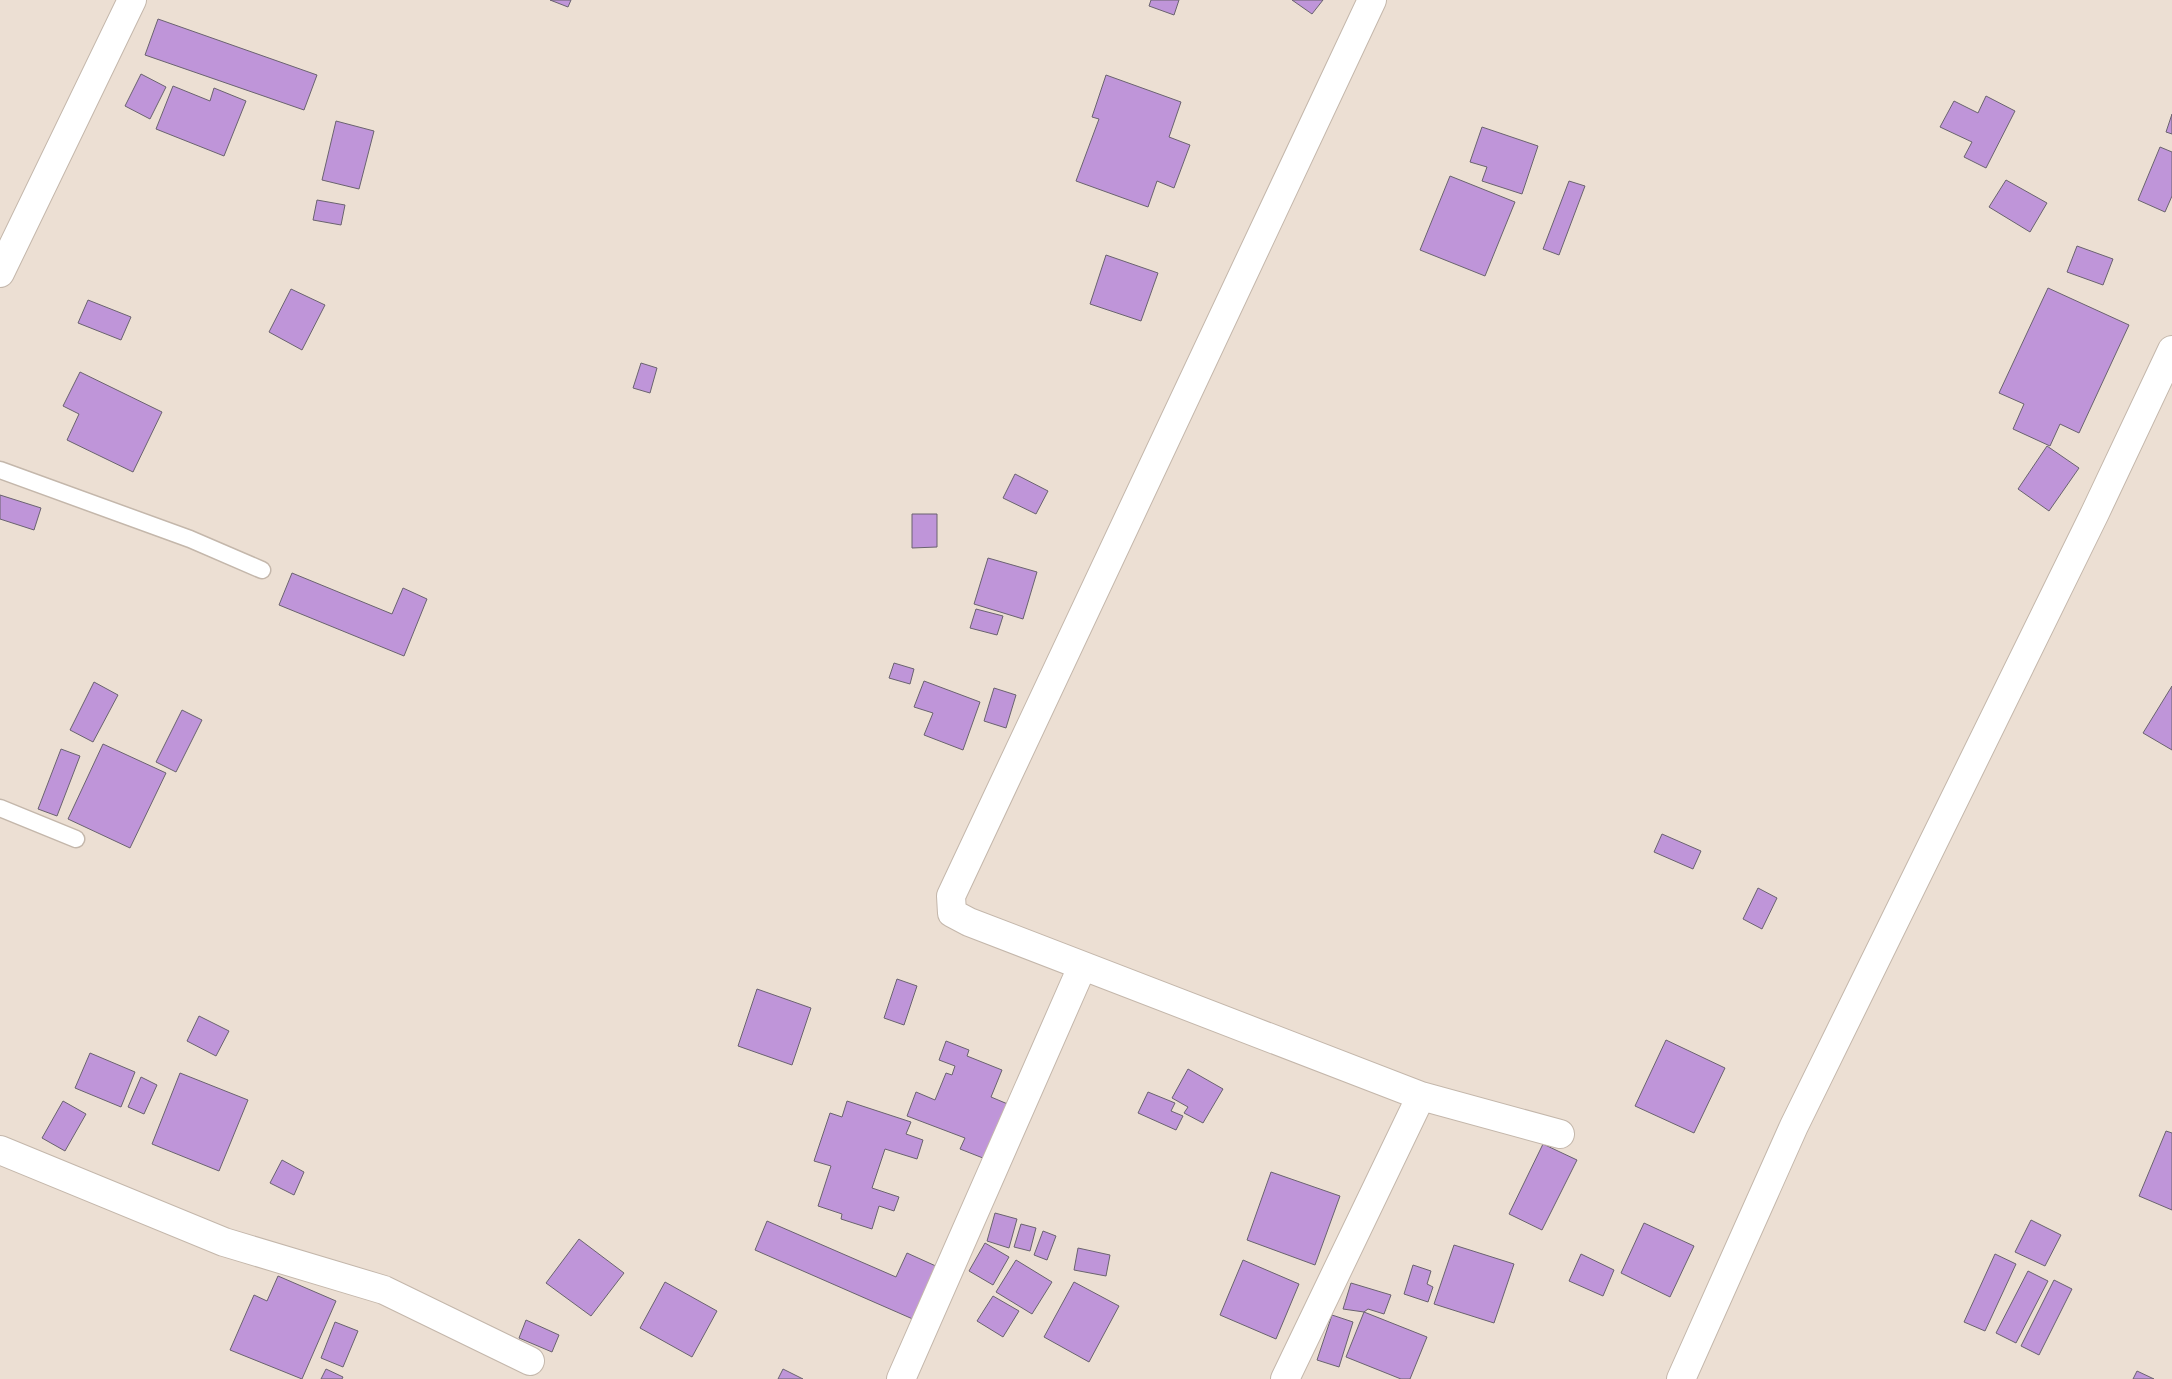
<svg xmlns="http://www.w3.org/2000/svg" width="2172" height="1379" viewBox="0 0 2172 1379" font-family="'Source Sans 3',sans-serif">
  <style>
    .building { fill: #bf95d9; stroke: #6a636f }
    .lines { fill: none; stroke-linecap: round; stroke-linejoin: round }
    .lane-casing { stroke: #c4b7ab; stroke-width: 19 }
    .street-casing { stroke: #c4b7ab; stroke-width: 30 }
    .lane { stroke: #fff; stroke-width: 16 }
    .street { stroke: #fff; stroke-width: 28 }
  </style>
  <rect width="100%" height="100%" fill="#ecdfd3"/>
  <path class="building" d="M550,0H571L568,7Z
    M1151,0H1179L1174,15L1149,6Z
    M1292,0H1323L1312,14Z
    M158,19L317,75L304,110L145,55Z
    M141,74L166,87L150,119L125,106Z
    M1106,75L1181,102L1169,137L1190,145L1174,188L1157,181L1148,207L1076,181L1099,119L1092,117Z
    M173,86L210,101L214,88L246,101L224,156L156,129Z
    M1986,96L2015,111L1986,168L1964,157L1972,142L1940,127L1954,101L1978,113Z
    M2172,114V134L2166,132Z
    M336,121L374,131L359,189L322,180Z
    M1482,127L1538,146L1522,194L1482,181L1487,167L1470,162Z
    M2160,147L2172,152V196L2165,212L2138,200Z
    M1450,176L1515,202L1485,276L1420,250Z
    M2006,180L2047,203L2030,232L1989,207Z
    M1569,181L1585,186L1559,255L1543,249Z
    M317,200L345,205L341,225L313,220Z
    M2077,246L2113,259L2103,285L2067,272Z
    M1106,255L1158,273L1141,321L1090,304Z
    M2048,288L2129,325L2079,433L2060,424L2050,446L2013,429L2024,404L1999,393Z
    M291,289L325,305L302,350L269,332Z
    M88,300L131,317L121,340L78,323Z
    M641,363L657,368L650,393L633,388Z
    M80,372L162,412L133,472L67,440L79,414L63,406Z
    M2047,446L2079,468L2049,511L2018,489Z
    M1015,474L1048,491L1036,514L1003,498Z
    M0,495L41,508L34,530L0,519Z
    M912,514H937V547L912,548Z
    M988,558L1037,572L1023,619L974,604Z
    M292,573L392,614L403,588L427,599L404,656L279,605Z
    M976,609L1003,616L997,635L970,628Z
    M894,663L914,669L910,684L889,678Z
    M924,681L980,702L963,750L924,735L933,713L914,707Z
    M94,682L118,695L93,742L70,730Z
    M2172,686V750L2143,733Z
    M994,688L1016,695L1006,728L984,721Z
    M182,710L202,720L176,772L156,762Z
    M103,744L166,773L130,848L68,819Z
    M61,749L80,756L57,816L38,809Z
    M1662,834L1701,851L1693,869L1654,852Z
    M1758,888L1777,898L1762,929L1743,919Z
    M897,979L917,986L904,1025L884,1018Z
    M757,989L811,1008L792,1065L738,1046Z
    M199,1016L229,1031L216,1056L187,1041Z
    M1666,1040L1725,1068L1694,1133L1635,1106Z
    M946,1041L969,1050L967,1056L1002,1070L991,1097L1010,1105L988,1160L960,1149L965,1138L907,1116L916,1092L935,1100L946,1073L952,1075L955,1066L939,1060Z
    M90,1053L135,1072L121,1107L75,1088Z
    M1188,1069L1223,1089L1203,1123L1184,1113L1188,1107L1172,1098Z
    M180,1073L248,1100L219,1171L152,1144Z
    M141,1077L157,1085L144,1114L128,1107Z
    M1148,1092L1175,1103L1171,1111L1183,1116L1176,1130L1138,1113Z
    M63,1101L86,1114L65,1151L42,1138Z
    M847,1101L911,1122L906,1134L923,1140L917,1159L885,1149L872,1188L899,1197L894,1211L879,1206L872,1229L841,1219L842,1214L818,1206L831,1166L814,1161L830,1113L842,1117Z
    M2166,1131L2172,1133V1210L2139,1196Z
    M1543,1144L1577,1160L1542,1230L1509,1214Z
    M282,1160L304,1172L294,1195L270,1183Z
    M1271,1172L1340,1196L1315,1265L1247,1240Z
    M995,1213L1017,1219L1009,1248L987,1241Z
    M2031,1220L2061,1235L2045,1266L2015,1252Z
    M767,1221L896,1277L907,1253L938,1267L915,1320L755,1250Z
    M1644,1223L1694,1246L1670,1297L1621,1273Z
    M1021,1224L1036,1228L1030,1251L1014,1247Z
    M1043,1231L1056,1236L1047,1260L1034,1255Z
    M579,1239L624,1273L591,1316L546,1283Z
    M985,1243L1009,1257L993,1285L969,1271Z
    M1454,1245L1514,1264L1494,1323L1434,1304Z
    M1078,1248L1110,1255L1106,1276L1074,1270Z
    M1581,1254L1614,1270L1603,1296L1569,1281Z
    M1995,1254L2016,1264L1985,1331L1964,1322Z
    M1016,1260L1052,1282L1032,1314L996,1292Z
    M1243,1260L1299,1284L1276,1339L1220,1315Z
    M1413,1265L1431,1271L1427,1284L1433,1287L1428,1302L1404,1294Z
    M2028,1271L2048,1281L2016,1343L1996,1333Z
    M278,1276L336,1301L302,1379L230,1350L254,1295L267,1301Z
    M2054,1280L2072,1289L2039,1355L2021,1346Z
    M665,1282L717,1311L692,1357L640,1328Z
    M1074,1282L1119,1306L1089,1362L1044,1337Z
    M1351,1283L1391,1295L1384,1314L1368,1309L1364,1312L1343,1309Z
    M993,1296L1019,1311L1003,1337L977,1321Z
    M1364,1312L1427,1337L1410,1379H1401L1346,1357Z
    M1332,1315L1353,1322L1339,1367L1317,1360Z
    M526,1320L559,1335L552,1352L519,1338Z
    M335,1322L358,1331L343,1367L321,1358Z
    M326,1369L343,1377L342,1379H321Z
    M783,1369L803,1379H778Z
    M2137,1371L2154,1379H2133Z"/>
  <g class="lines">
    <defs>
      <path id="lane" d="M0,470L190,539L262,570
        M0,808L76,839"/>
      <path id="street" d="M1372,0L951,896L952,913L969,922L1421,1096L1560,1134
        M0,273L132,0
        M0,1150L224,1242L384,1290L530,1361
        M901,1379L1082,967
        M1285,1379L1421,1096
        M1681,1379L1794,1126L2095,513L2172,350"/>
    </defs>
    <use href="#lane" class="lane-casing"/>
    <use href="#street" class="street-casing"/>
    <use href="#lane" class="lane"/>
    <use href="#street" class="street"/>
  </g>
</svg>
